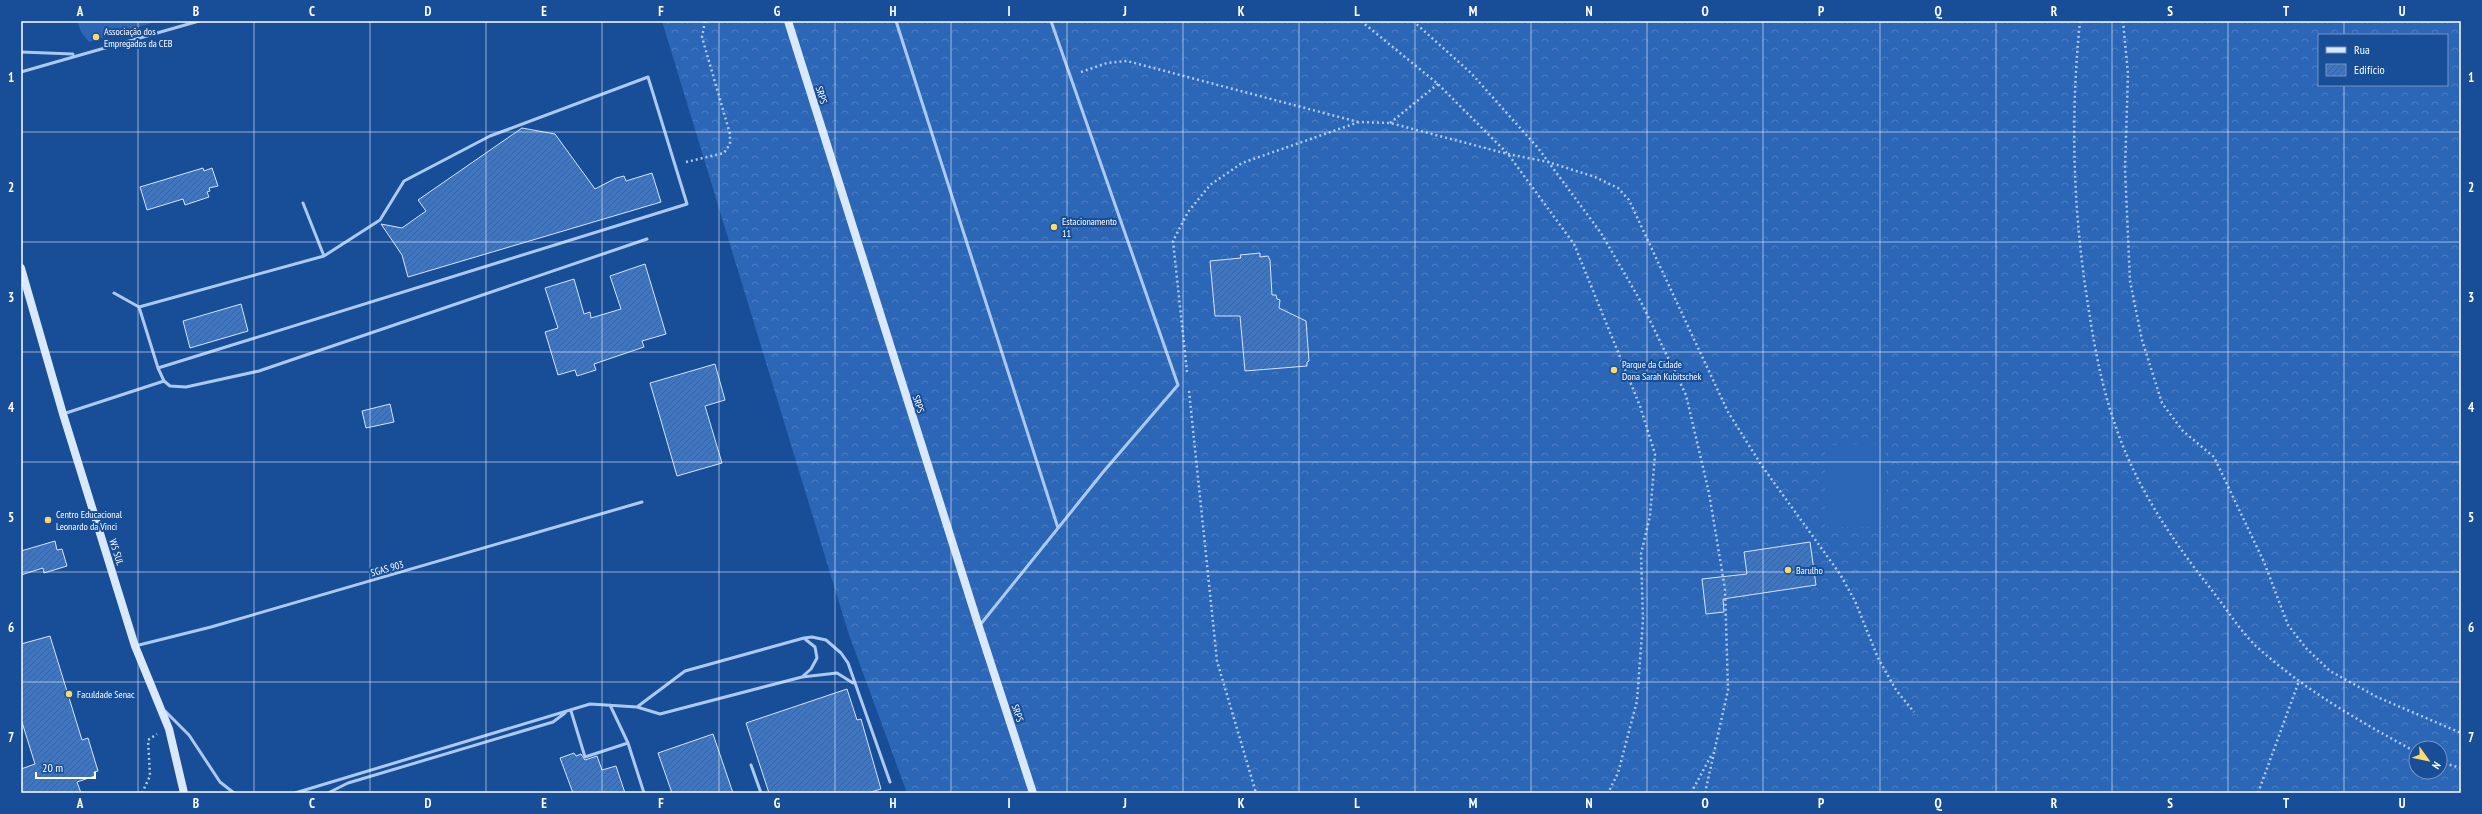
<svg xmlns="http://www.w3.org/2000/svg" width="2482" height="814" viewBox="0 0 2482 814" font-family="'PT Sans Narrow',sans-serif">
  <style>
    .forest { fill: url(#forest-crowns); fill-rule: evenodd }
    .pitch { fill: #2c66b6 }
    .building { fill: url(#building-hatch); stroke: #d3e5fc }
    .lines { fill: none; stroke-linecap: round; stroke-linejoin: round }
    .path { stroke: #accaf1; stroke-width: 2.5; stroke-dasharray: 2 3; stroke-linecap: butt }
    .service { stroke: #accaf1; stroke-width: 3 }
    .secondary { stroke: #dae8fc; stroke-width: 8 }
    .grid { fill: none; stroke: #fff; stroke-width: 1; stroke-opacity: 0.55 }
    .poi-dot { fill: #ffd86c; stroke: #184d98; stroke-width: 1.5 }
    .labels { text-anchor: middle; stroke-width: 4; stroke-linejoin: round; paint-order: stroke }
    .poi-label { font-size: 10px; fill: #fff; stroke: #184d98; text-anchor: start }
    .street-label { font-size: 10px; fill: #fff; stroke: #184d98 }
    .neatline { fill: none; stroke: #fff; stroke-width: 1.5 }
    .grid-label { font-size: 13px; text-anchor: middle; font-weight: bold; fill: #fff }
  </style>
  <defs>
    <pattern id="forest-crowns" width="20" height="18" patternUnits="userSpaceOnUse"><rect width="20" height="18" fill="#2c66b6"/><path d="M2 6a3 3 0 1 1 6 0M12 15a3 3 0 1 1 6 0" fill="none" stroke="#4c7dc1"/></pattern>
    <pattern id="building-hatch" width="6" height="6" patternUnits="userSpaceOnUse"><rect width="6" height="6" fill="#4176bf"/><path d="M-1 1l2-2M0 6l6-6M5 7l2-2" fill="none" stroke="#466186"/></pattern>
  </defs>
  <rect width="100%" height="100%" fill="#184d98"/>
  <path class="forest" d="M662,21H2461V793H907L848,632ZM2319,35H2447V85H2319ZM2416,748H2440V772H2416Z"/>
  <path class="pitch" d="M77,21H158L89,42L81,32Z
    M1885,444L1887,527H1825V445Z"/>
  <path class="building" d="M522,128L555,134L595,189L616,178L624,176L626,181L652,173L661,202L408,277L402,255L381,224L402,228L426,211L418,200Z
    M203,168L204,171L212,168L218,186L209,188L210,191L207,192L209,197L185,205L183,199L147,210L140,187Z
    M1260,253V257L1268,256L1270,260L1272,295H1276L1277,299L1280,300L1279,308L1306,321L1309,361L1307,362V366L1245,371L1240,316H1215L1210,261L1241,258L1240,255Z
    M645,264L666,334L642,341L644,347L594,364L596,370L577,376L575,370L558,375L545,332L558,328L545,288L574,279L584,314L590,312L591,318L621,309L610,276Z
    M241,304L248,331L190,348L183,321Z
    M715,364L725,400L705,406L722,463L677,476L650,383Z
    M390,404L394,422L366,428L362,411Z
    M55,541L57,550L62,549L67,566L44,573L43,568L21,575V551Z
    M1810,542L1816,585L1723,599L1724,612L1706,614L1702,579L1747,574L1744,552Z
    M50,636L82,740L88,738L98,771L94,772L95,776L77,782L81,793H21V769L35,764L21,719V644Z
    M847,689L857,720L861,719L881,789L868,793H769L746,723Z
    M713,734L733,793H672L658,753Z
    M574,753L576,756L581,754L585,760L597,756L602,770L616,766L625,793H573L560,758Z"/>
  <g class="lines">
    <path class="path" d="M1361,21L1438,84L1508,154L1574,244L1640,406L1655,454L1650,516L1641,554L1643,620L1637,701L1618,773L1608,793
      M1413,21L1471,73L1538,148L1601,233L1641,302L1686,395L1709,493L1725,589L1728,690L1705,793
      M2080,21C2070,119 2073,214 2089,311C2097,365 2109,419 2133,469C2153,511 2182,553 2211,589C2226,608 2240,631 2257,647C2306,691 2359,721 2416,752
      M2123,21L2128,74L2125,169L2130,281L2142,340L2162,403L2183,431L2214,457L2264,562L2288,625L2306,648L2330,671L2377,697L2461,733
      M1081,72L1107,63L1127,61L1358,122
      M1390,123L1438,84
      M686,162L724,153L730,144V134L702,37L705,21
      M1187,372L1173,241L1188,212L1210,185L1242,163L1359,122L1390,123L1508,154L1548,162L1595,177L1618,188L1629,200L1728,412L1762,466L1840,574L1855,601L1878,658L1896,690L1914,712
      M1189,391L1217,661L1256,793
      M2440,762L2461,768
      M142,793L150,776L148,740L157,734
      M1691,793L1712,754
      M2258,793L2299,681"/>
    <path class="service" d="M896,21L1058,528
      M21,52L73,54
      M21,72L199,21
      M303,203L324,256
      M114,293L139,307L158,368L687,204L648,77L490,136L404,181L380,220L324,256L139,307
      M158,368L164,381L170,386L186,387L259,371L647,239
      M63,414L164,381
      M980,625L1104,471L1178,385L1051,21
      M135,646L211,627L642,502
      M802,677L811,669L817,658L815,647L805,639
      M610,705L628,743
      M637,707L685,671L804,638L812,637L826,640L841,653L848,663L890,782
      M165,711L189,735L220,782L234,793
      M571,711L585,757L628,743L644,793
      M751,765L761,793
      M295,793L590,704L637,707L660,714L802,677L837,673L853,683
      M328,793L348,783L553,722L565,713"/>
    <path class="secondary" d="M788,21L979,627L1033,793
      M21,268L63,414L135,646L169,729L184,793"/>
  </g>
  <path class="grid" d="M138,21V793M254,21V793M370,21V793M486,21V793M602,21V793M719,21V793M835,21V793M951,21V793M1067,21V793M1183,21V793M1299,21V793M1415,21V793M1531,21V793M1647,21V793M1763,21V793M1880,21V793M1996,21V793M2112,21V793M2228,21V793M2344,21V35M2344,85V793M21,132H2461M21,242H2461M21,352H2461M21,462H2461M21,572H2461M21,682H2461"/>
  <g class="poi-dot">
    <circle cx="96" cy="37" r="4"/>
    <circle cx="1054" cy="227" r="4"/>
    <circle cx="1614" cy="370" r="4"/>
    <circle cx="48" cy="520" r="4"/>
    <circle cx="1788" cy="570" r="4"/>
    <circle cx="69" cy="694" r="4"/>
  </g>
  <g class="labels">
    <g class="poi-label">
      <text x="104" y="35">Associação dos<tspan x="104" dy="12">Empregados da CEB</tspan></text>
      <text x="1062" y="225">Estacionamento<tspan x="1062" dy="12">11</tspan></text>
      <text x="1622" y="368">Parque da Cidade<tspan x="1622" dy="12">Dona Sarah Kubitschek</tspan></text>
      <text x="56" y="518">Centro Educacional<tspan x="56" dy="12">Leonardo da Vinci</tspan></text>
      <text x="1796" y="574">Barulho</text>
      <text x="77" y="698">Faculdade Senac</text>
    </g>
    <g class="street-label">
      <text transform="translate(822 95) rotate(73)" y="4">SRPS</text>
      <text transform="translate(919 404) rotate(73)" y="4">SRPS</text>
      <text transform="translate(117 552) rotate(73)" y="4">W5 SUL</text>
      <text transform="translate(387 568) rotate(-16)" y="4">SGAS 903</text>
      <text transform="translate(1018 713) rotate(72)" y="4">SRPS</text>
    </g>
  </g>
  <rect width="2482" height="814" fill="none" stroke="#184d98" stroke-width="44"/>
  <rect x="2318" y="34" width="130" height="52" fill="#184d98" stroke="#7494c1"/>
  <rect x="2326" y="47" width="20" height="6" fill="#dae8fc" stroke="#7494c1"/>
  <text x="2354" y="54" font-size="12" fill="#ffffff">Rua</text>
  <rect x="2326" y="64" width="20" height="12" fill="url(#building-hatch)" stroke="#7494c1"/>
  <text x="2354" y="74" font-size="12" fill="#ffffff">Edifício</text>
  <g transform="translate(2428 760) rotate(123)"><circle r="19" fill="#184d98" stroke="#7494c1"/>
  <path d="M0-3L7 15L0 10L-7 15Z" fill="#ffd86c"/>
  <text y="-6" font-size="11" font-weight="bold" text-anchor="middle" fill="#ffffff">N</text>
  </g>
  <path d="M36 772v6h59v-6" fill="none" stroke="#ffffff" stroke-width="2"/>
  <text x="42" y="772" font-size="12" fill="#ffffff" stroke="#184d98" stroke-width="3" paint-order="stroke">20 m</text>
  <rect x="22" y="22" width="2438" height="770" class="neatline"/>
  <g class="grid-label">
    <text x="80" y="16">A</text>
    <text x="196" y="16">B</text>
    <text x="312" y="16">C</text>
    <text x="428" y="16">D</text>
    <text x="544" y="16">E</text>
    <text x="661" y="16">F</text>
    <text x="777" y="16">G</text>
    <text x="893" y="16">H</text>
    <text x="1009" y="16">I</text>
    <text x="1125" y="16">J</text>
    <text x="1241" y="16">K</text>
    <text x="1357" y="16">L</text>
    <text x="1473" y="16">M</text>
    <text x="1589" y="16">N</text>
    <text x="1705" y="16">O</text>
    <text x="1821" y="16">P</text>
    <text x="1938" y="16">Q</text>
    <text x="2054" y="16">R</text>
    <text x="2170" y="16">S</text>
    <text x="2286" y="16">T</text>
    <text x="2402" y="16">U</text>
    <text x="11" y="82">1</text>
    <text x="2471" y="82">1</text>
    <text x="11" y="192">2</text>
    <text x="2471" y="192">2</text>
    <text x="11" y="302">3</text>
    <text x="2471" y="302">3</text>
    <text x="11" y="412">4</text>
    <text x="2471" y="412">4</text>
    <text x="11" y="522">5</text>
    <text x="2471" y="522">5</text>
    <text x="11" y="632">6</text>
    <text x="2471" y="632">6</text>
    <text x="11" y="742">7</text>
    <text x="2471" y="742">7</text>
    <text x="80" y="808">A</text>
    <text x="196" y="808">B</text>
    <text x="312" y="808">C</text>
    <text x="428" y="808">D</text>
    <text x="544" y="808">E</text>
    <text x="661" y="808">F</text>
    <text x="777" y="808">G</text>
    <text x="893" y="808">H</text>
    <text x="1009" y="808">I</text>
    <text x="1125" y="808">J</text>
    <text x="1241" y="808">K</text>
    <text x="1357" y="808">L</text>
    <text x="1473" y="808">M</text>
    <text x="1589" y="808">N</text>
    <text x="1705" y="808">O</text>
    <text x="1821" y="808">P</text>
    <text x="1938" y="808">Q</text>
    <text x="2054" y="808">R</text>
    <text x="2170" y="808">S</text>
    <text x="2286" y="808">T</text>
    <text x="2402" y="808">U</text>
  </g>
</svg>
